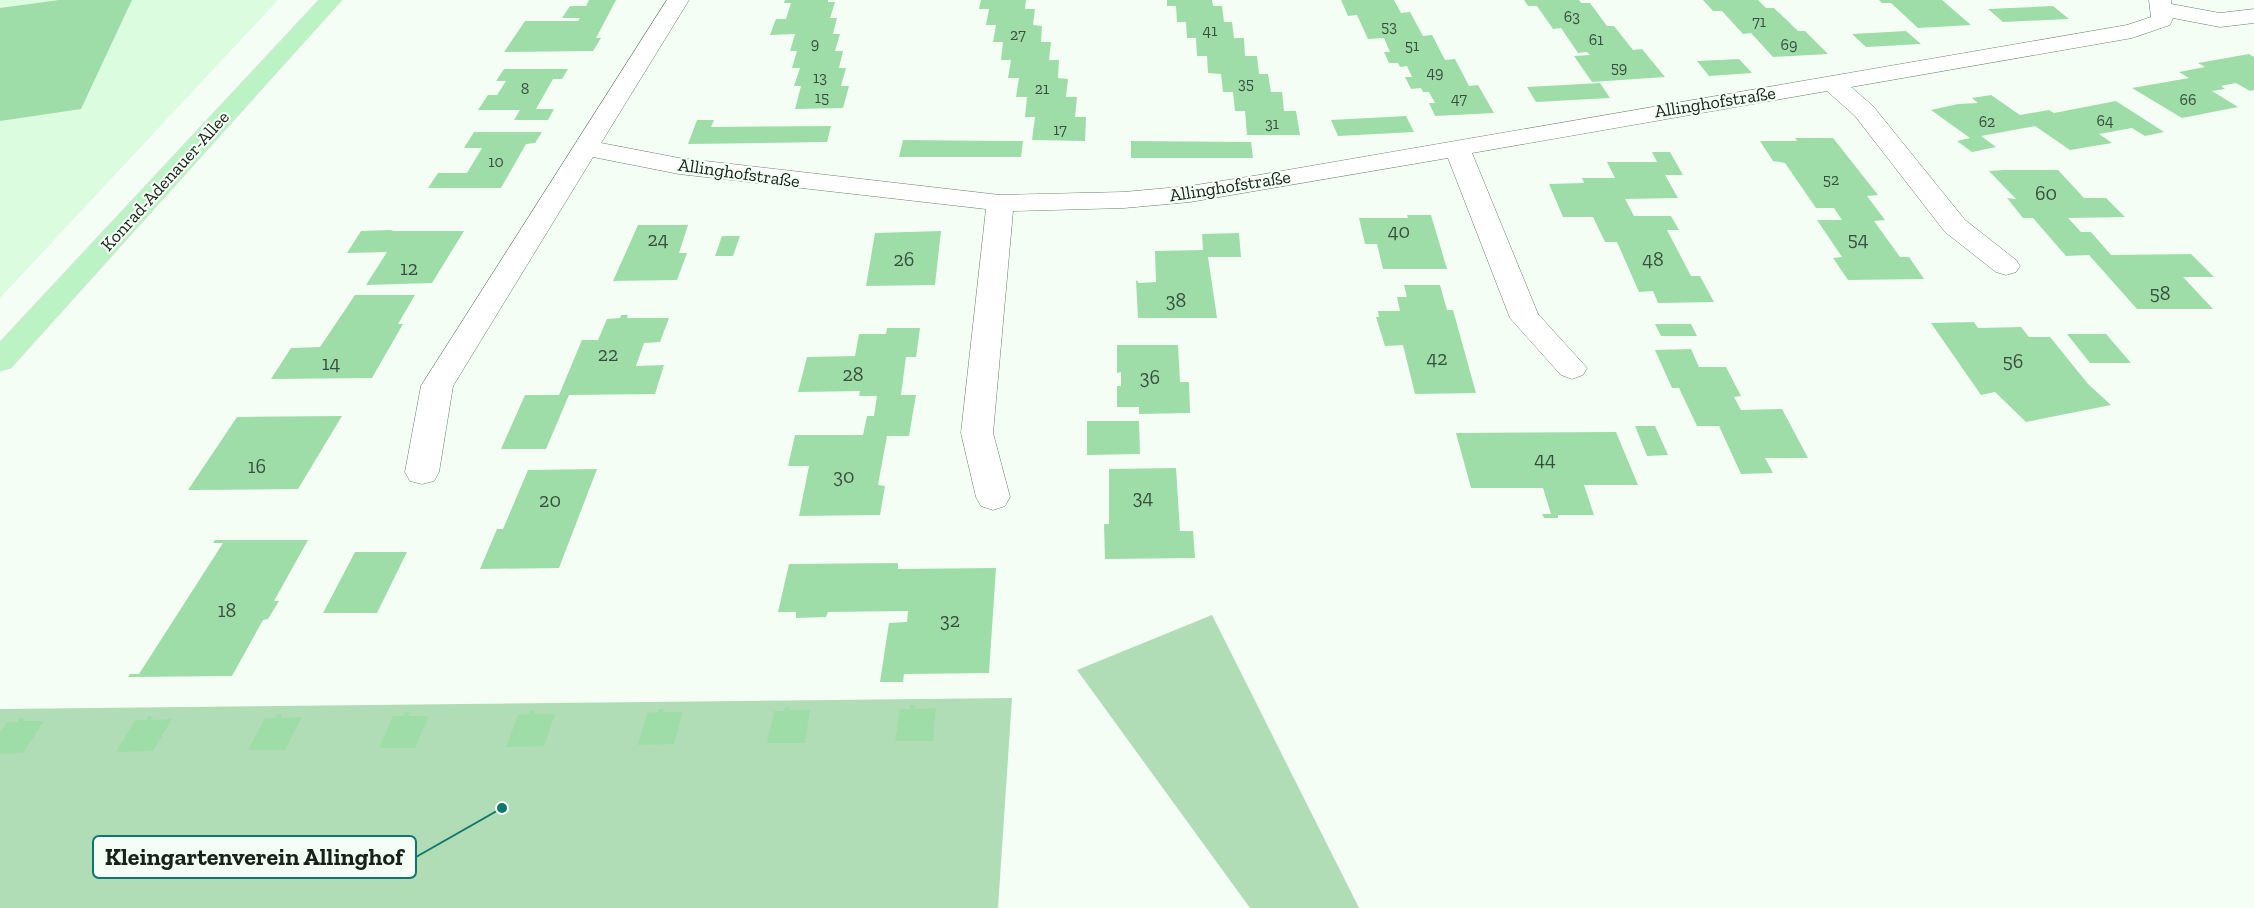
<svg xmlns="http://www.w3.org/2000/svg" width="2254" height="908" viewBox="0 0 2254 908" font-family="'Zilla Slab',serif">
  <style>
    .built { fill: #dcfce0 }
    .green { fill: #b0ddb6 }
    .building { fill: #9edda8 }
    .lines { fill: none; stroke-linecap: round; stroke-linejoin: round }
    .minor-casing { stroke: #687e6b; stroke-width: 1 }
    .major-casing { stroke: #dadbda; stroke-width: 1 }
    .minor { fill: #fff; fill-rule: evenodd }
    .major { fill: #bbf3c5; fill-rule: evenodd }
    .labels { text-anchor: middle; stroke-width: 4.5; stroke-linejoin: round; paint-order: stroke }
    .far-number-label { font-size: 16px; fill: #394f3d }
    .far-street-label { font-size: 18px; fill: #172019; stroke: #f4fef5 }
    .number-label { font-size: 20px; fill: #394f3d }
    .leader { fill: none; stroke: #0f766e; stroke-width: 2 }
    .callout-dot { fill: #0f766e; stroke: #f4fef5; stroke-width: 2 }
    .callout { fill: #f4fef5; stroke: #0f766e; stroke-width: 2 }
    .callout-label { font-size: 24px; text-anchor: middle; font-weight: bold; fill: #172019 }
  </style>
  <rect width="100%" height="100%" fill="#f4fef5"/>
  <path class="built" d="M0,0H278L0,298Z"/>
  <path class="green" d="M1212,615L1359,908H1250L1077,670Z
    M1012,698L998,908H0V709Z"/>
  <path class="building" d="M59,0H132L81,109L0,121V8Z
    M589,0H616L596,38H601L593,51L504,52L525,21H578L580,18H562L570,6H586Z
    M785,0H828V2H835L830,18H837L833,34H840L835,51H843L839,68H846L841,86H849L843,108L795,109L801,86H794L800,68H792L797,51H790L795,34L770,35L776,19H786L791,3H784Z
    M981,0H1026L1025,9H1035L1033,25L1042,26L1041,42H1051L1049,60H1059L1058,78L1068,79L1066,97H1077L1075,117H1086L1085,141L1032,140L1035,117H1025L1027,97H1016L1019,78H1008L1011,60H1001L1003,42H993L996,25H986L989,9H979Z
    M1167,0H1212L1213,6H1222L1224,22H1232L1234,38H1244L1245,56H1257L1259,74H1268L1271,92H1282L1284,111H1296L1300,135H1247L1245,111H1235L1233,92H1223L1221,74L1208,73L1207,56H1197L1196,38H1187L1186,22H1177L1176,6H1167Z
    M1341,0H1394L1401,13L1410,12L1423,36L1432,35L1445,60L1455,59L1469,86L1478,85L1494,113L1435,116L1429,103H1435L1429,92H1423L1421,88L1411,89L1405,77H1412L1407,66L1400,67L1398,63H1389L1384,52H1390L1384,38L1368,39L1357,15L1348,16Z
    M1524,0H1579L1581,3H1590L1607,26H1614L1633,50L1642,49L1665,77L1592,82L1574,56L1590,55L1587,52L1578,53L1561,28L1553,29L1537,6H1528Z
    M1703,0H1758L1766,8H1774L1798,31H1805L1828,54L1773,57L1751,33L1743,34L1722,11H1713Z
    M1879,0H1942L1971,25L1918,28L1891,3H1882Z
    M2053,6L2069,19L2003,22L1988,9Z
    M1906,31L1921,44L1866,47L1852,34Z
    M2249,54L2254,57V90L2250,91L2236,83L2221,86L2225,89L2212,91L2238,107L2182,118L2132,88L2189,78L2179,72L2205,67L2198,63Z
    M1739,59L1752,73L1709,76L1697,61Z
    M504,69H568L562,79H553L536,109H554L548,120H514L520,110H478L488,95H497L506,81H496Z
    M1600,83L1610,98L1536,102L1527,87Z
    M1991,95L2020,115L2049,110L2054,113L2116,101L2164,132L2145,136L2132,128L2099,134L2112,143L2070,150L2035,126L1981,136L1996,147L1972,152L1957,141L1970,138L1931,110L1958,104L1978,103L1972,98Z
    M1406,116L1414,132L1338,136L1331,120Z
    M697,120H714L711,127L831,126L827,142L688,144Z
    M474,132H542L535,143L526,144L501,188H428L438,173H467L482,148H464Z
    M1795,138H1833L1878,195L1867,196L1885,220L1874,221L1900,257H1909L1924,279L1848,280L1833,258L1842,257L1817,220H1842L1834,208H1816L1785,163L1773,161L1760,141H1797Z
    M903,140L1008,141H1023L1021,157H899Z
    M1131,141L1251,142L1253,158H1131Z
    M1652,152H1670L1683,175H1665L1678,198L1625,199L1634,216H1671L1679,230H1667L1691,276H1700L1714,302L1658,303L1653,291L1639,292L1617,242H1605L1593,217H1563L1549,184L1584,183L1582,178H1615L1607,162H1657Z
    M2004,170H2058L2084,198H2106L2125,217L2068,218L2081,232H2091L2111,255L2191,254L2214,277H2183L2213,309H2137L2089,255L2066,256L2033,218H2023L2007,198L2016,199L1989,171Z
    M1407,215H1431L1447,269H1383L1377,244H1365L1359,218H1408Z
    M638,225H688L679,253H687L677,280L613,281Z
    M390,230L394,231H464L432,283L366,285L387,252L347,253L361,231Z
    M941,231L935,285L866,286L875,233Z
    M1239,233L1241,257H1208L1217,318H1138L1136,280L1139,283L1156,282L1155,251L1203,250L1202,234Z
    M722,236H740L733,256H715Z
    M1404,285H1440L1447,310H1453L1476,393L1415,394L1403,345L1385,346L1376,317H1379L1378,311H1400L1397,297H1407Z
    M355,295H415L398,324H403L372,378L271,379L291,348L320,347Z
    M621,315H628L627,318H669L660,342L644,343L636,366L664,365L655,394L569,395L546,449H501L525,395H559L582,340H598L607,319L620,318Z
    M1974,322L1978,328L2021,327L2029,337H2050L2088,384L2111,405L2026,422L1995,392L1981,395L1931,323Z
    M1655,324H1691L1697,336H1661Z
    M887,328H920L916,357H906L901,395H916L909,436H887L878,485L885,486L880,515L799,516L809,466H788L795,435H863L867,416H874L877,396H859L860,391L798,392L807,357L855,356L859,334H886Z
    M2067,334H2106L2131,363H2090Z
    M1117,345H1178L1180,382H1189L1190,413L1139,414V407H1117V386H1121V372L1117,373Z
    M1691,349L1699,367H1726L1741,396L1734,397L1741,410L1782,409L1808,458H1765L1773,473L1741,474L1719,426H1697L1679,388H1672L1655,350Z
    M342,416L298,489L188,490L237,417Z
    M1087,421H1139L1140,454L1087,455Z
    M1635,426H1655L1668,455L1647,456Z
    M1616,432L1638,485H1584L1594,515H1558V518H1544L1542,514H1551L1543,488H1471L1456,433Z
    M1176,468L1180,531H1193L1195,558L1105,559L1104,524H1109V469Z
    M597,469L559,568L480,569L497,529H503L528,470Z
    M215,540H308L274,601H279L268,619L263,620L232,676L128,677L130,674H139L223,543H213Z
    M355,552H407L377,613H323Z
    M898,563V569L996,568L989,673L904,674L903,682H880L889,623L907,622L908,611L828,612L826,617L796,618V612H778L789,564Z
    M910,705H915V709L936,708L933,741H895L900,709H910Z
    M785,707H789V710H810L805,743H767L774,711H784Z
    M659,709H664L662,712H683L674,744L638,745L647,713L658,712Z
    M531,710L535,711L533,714H555L544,746L506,747L518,715L529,714Z
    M405,712H409L408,716H429L415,748H379L393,716H403Z
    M278,714H282L281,718L302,717L285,750H248L265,718H275Z
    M148,716H153L151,720L172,719L153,751L116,752L135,720H147Z
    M20,718H24L23,721H44L23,753L0,754V732L7,722H17Z"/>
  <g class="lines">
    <defs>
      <path id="minor" d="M667,0H689L601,143L679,158L1000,195L1124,192L1190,186L1253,176L2127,25L2151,17L2149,0H2171V4L2220,13L2254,9V23L2220,27L2173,18L2170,25L2132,38L1851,87L1873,106L1965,220L2016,260L2020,266L2016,272L2006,275L1996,272L1945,232L1855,116L1827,91L1472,153L1538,314L1587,368L1583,375L1572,379L1561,375L1510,318L1448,158L1190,202L1124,208L1013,211L993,433L1010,497L1005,506L993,510L981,506L976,497L961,433L986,209L679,174L593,157L453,386L439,472L434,481L422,484L410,481L405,472L421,386Z"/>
      <path id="major" d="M319,0H342L11,368L0,371V342Z"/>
    </defs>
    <use href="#minor" class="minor-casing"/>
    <use href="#major" class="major-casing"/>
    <use href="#minor" class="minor"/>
    <use href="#major" class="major"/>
  </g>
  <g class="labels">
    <g class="far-number-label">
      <text x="1572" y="22">63</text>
      <text x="1759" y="27">71</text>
      <text x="1389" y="32">53</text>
      <text x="1210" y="36">41</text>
      <text x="1018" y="40">27</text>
      <text x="1596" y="45">61</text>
      <text x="815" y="49">9</text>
      <text x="1789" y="50">69</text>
      <text x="1412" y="51">51</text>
      <text x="1619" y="73">59</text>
      <text x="1435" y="78">49</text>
      <text x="820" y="83">13</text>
      <text x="1246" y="89">35</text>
      <text x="525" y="94">8</text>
      <text x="1042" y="94">21</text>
      <text x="822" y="103">15</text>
      <text x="1459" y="104">47</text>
      <text x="2188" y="105">66</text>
      <text x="2105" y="126">64</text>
      <text x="1987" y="127">62</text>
      <text x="1272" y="129">31</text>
      <text x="1060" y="135">17</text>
      <text x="496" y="167">10</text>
      <text x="1831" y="185">52</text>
    </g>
    <g class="far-street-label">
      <text transform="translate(1715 102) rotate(-9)" y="6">Allinghofstraße</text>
      <text transform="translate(739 173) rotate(8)" y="6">Allinghofstraße</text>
      <text transform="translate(165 181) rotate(-48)" y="6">Konrad-Adenauer-Allee</text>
      <text transform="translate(1230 186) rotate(-9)" y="6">Allinghofstraße</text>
    </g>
    <g class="number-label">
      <text x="2046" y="200">60</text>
      <text x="1399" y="238">40</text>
      <text x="658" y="246">24</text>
      <text x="1858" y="246">54</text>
      <text x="904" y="266">26</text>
      <text x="1653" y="266">48</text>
      <text x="409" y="275">12</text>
      <text x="2160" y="300">58</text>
      <text x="1176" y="307">38</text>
      <text x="608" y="361">22</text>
      <text x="1437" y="365">42</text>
      <text x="2013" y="368">56</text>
      <text x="331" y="370">14</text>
      <text x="853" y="381">28</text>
      <text x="1150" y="384">36</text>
      <text x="1545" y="466">44</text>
      <text x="257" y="473">16</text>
      <text x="844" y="483">30</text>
      <text x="1143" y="504">34</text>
      <text x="550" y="507">20</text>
      <text x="227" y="617">18</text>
      <text x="950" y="627">32</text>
    </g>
  </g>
  <path class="leader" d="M502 808L416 857"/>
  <circle class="callout-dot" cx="502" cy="808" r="6"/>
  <rect class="callout" x="93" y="836" width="323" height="42" rx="6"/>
  <g class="callout-label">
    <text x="254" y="865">Kleingartenverein Allinghof</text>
  </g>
</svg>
